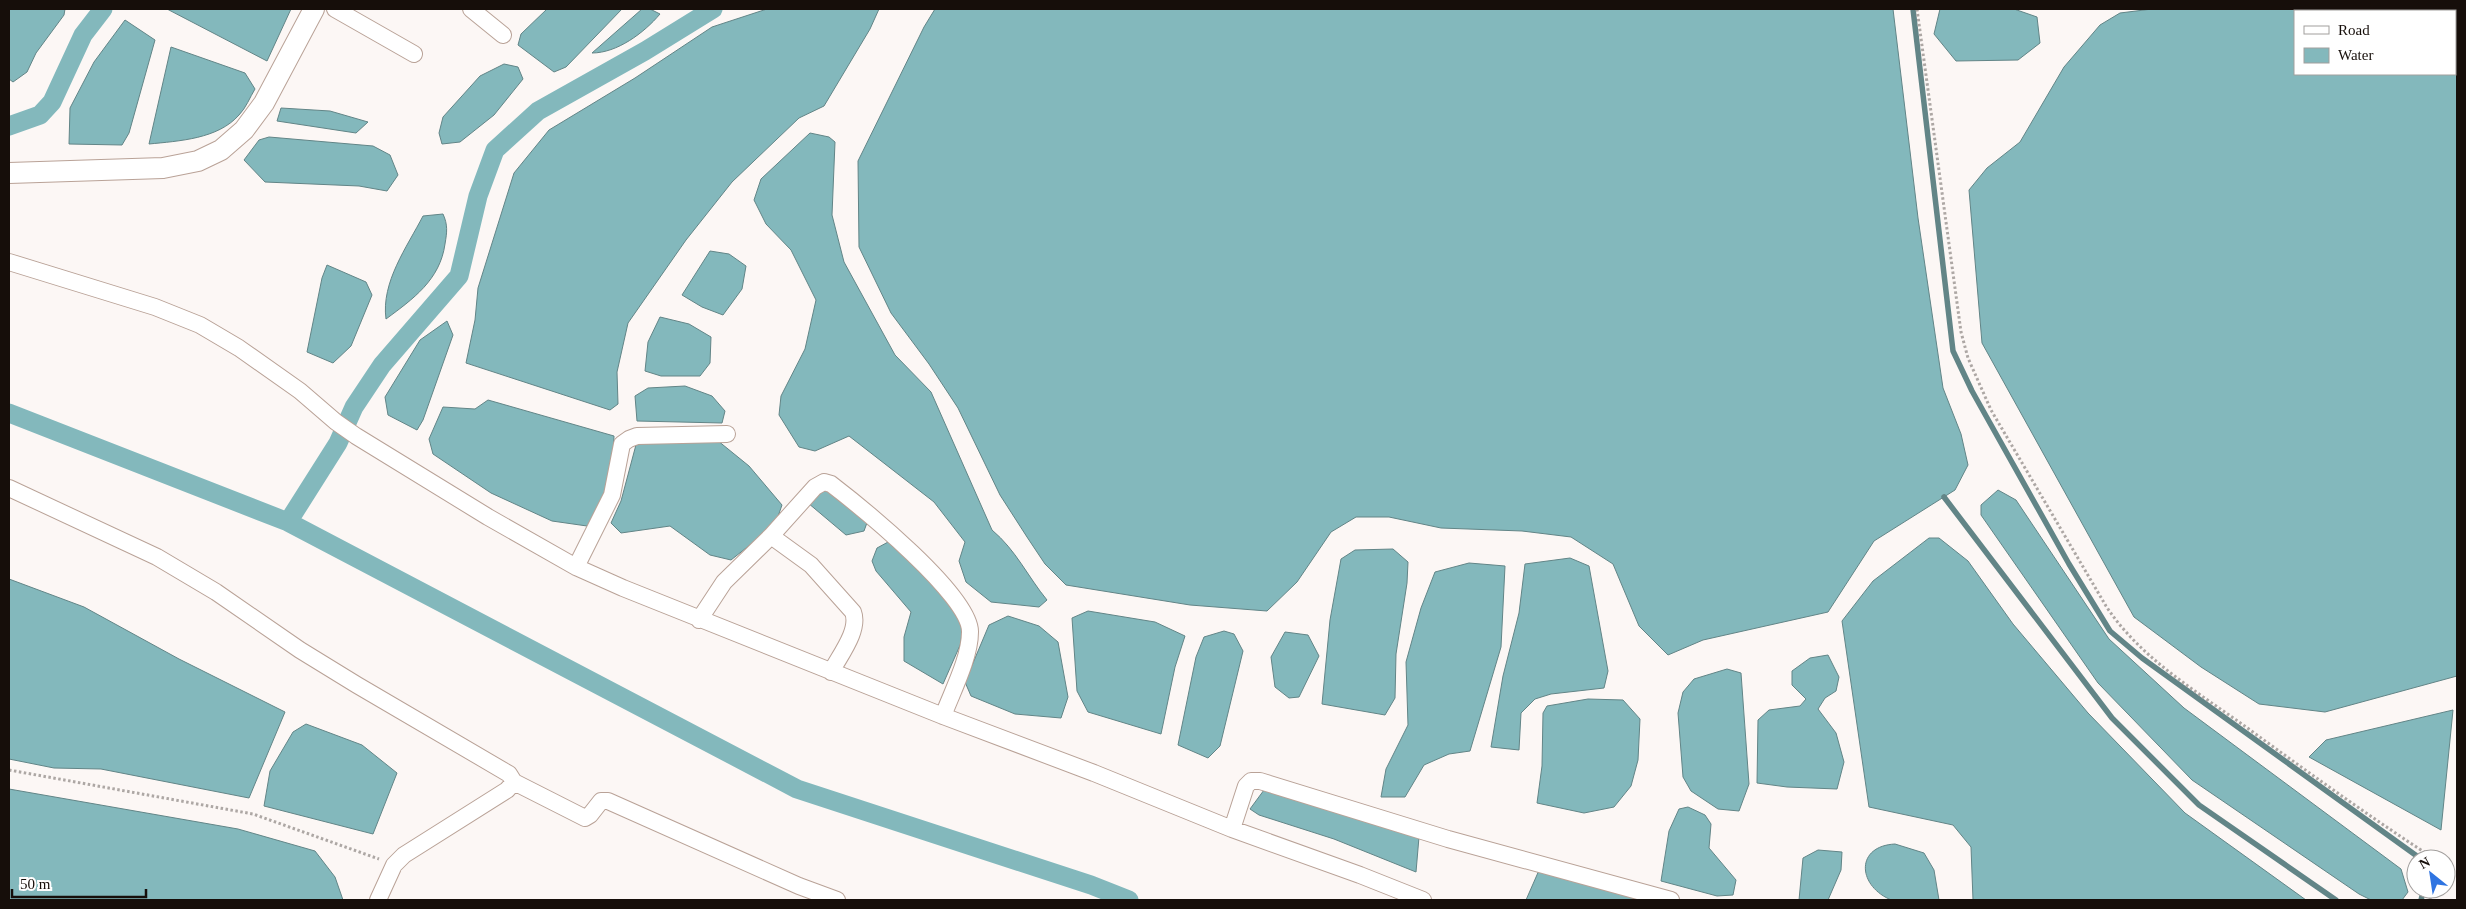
<svg xmlns="http://www.w3.org/2000/svg" width="2466" height="909" viewBox="0 0 2466 909" font-family="Georgia,serif">
  <style>
    .water { fill: #83b8bc; stroke: #628587; fill-rule: evenodd }
    .lines { fill: none; stroke-linecap: round; stroke-linejoin: round }
    .stream { stroke: #628587; stroke-width: 5.5 }
    .canal { stroke: #83b8bc; stroke-width: 19 }
    .minor-casing { stroke: #b9a297; stroke-width: 18 }
    .tertiary-casing { stroke: #b9a297; stroke-width: 22 }
    .path { stroke: #ada7a4; stroke-width: 3; stroke-dasharray: 2.5 2.5; stroke-linecap: butt }
    .minor { stroke: #fff; stroke-width: 16 }
    .tertiary { stroke: #fff; stroke-width: 20 }
  </style>
  <rect width="100%" height="100%" fill="#fcf7f5"/>
  <path class="water" d="M9,9H65L64,15L36,53L27,72L13,82L9,79Z
    M167,9H291L267,61Z
    M547,9H622L566,67L554,72L518,45L521,34Z
    M642,9H650L660,14C644,33 617,53 592,53Z
    M767,9H879L870,29L824,106L799,118L732,182L686,240L628,323L617,372L618,404L610,410L466,363L475,320L478,288L514,173L549,130L635,78L712,27Z
    M935,9H1893L1918,218L1943,388L1961,434L1968,465L1955,490L1874,541L1828,612L1703,640L1668,655L1639,626L1613,564L1571,537L1522,531L1441,528L1389,517H1356L1331,532L1297,582L1267,611L1190,605L1066,585L1045,564L1027,537L1000,495L958,408L929,364L891,313L859,247L858,161L924,27Z
    M1940,9H2014L2037,17L2040,43L2018,60L1956,61L1934,34Z
    M2152,9H2457V676L2325,712L2259,704L2201,667L2134,617L1982,343L1969,190L1987,168L2020,142L2064,67L2100,25L2120,13ZM2295,11H2455V74H2295Z
    M125,20L155,40L129,133L122,145L69,144L70,108L94,62Z
    M171,47L245,73L255,89C250,97 246,108 239,115C218,139 179,141 149,144Z
    M504,64L518,67L523,79L494,115L460,142L442,144L439,133L443,117L480,76Z
    M281,108L330,111L368,122L356,133L277,121Z
    M810,133L829,137L835,142L832,215L844,262L895,355L931,392L992,530C1016,550 1028,577 1047,600L1039,607L991,602L966,582L959,561L965,542L934,502L849,436L815,451L799,447L779,415L781,396L805,349L816,300L791,250L766,224L754,200L761,179Z
    M269,137L373,146L390,155L398,175L387,191L359,186L265,182L244,160L259,140Z
    M443,214C448,225 447,232 445,244C440,280 413,299 386,319C381,282 407,247 423,216Z
    M710,251L729,254L746,266L742,289L723,315L702,307L682,295Z
    M327,265L366,282L372,295L351,346L333,363L307,352L322,278Z
    M660,317L689,324L711,337L710,363L700,376H661L645,371L648,342Z
    M447,321L453,335L423,420L417,430L388,415L385,397L420,340Z
    M685,386L712,396L725,411L722,423L637,421L635,396L648,388Z
    M488,400L614,436L612,488L594,527L552,521L491,493L433,454L429,439L443,407L475,409Z
    M712,436L749,466L782,505L775,525L731,560L710,555L670,526L621,533L611,523L621,501L637,441Z
    M822,485L868,520L864,531L846,535L808,503Z
    M1998,490L2016,500L2109,639L2184,708L2401,869L2408,892L2402,900H2371L2359,894L2192,780L2098,683L1981,515V505Z
    M1929,538H1939L1968,561L2013,624L2088,713L2185,813L2306,900H1973L1971,847L1953,825L1869,807L1842,621L1873,581Z
    M890,541L963,616L961,643L943,684L904,661V637L911,612L876,571L872,561L877,548Z
    M1393,549L1408,562L1407,583L1396,654L1395,698L1385,715L1322,704L1330,620L1341,559L1355,550Z
    M1570,558L1589,566L1608,671L1604,688L1551,694L1535,699L1521,713L1519,750L1491,747L1503,676L1519,613L1525,564Z
    M1469,563L1505,566L1501,647L1470,751L1449,754L1424,765L1405,797H1381L1386,769L1408,725L1406,662L1421,608L1435,572Z
    M9,579L84,607L179,659L285,712L249,798L101,769L54,768L9,759Z
    M1088,611L1155,622L1185,636L1175,667L1161,734L1088,712L1077,691L1072,618Z
    M1008,616L1039,626L1058,642L1068,697L1061,718L1015,714L971,696L965,682L989,625Z
    M1224,631L1234,634L1243,651L1220,746L1208,758L1178,745L1196,657L1204,637Z
    M1285,632L1308,635L1319,656L1299,697L1289,698L1275,687L1271,657Z
    M1828,655L1839,677L1836,691L1825,698L1818,709L1836,733L1844,762L1837,789L1787,787L1757,783L1758,720L1769,710L1800,706L1806,699L1792,685V671L1810,658Z
    M1727,669L1741,673L1749,784L1739,811L1718,809L1691,791L1683,777L1678,713L1683,692L1694,679Z
    M1588,699L1623,700L1640,719L1638,760L1631,786L1614,807L1584,813L1537,803L1542,766L1543,713L1547,706Z
    M2453,710L2441,830L2309,757L2326,740Z
    M306,724L362,745L397,773L373,834L264,806L270,771L293,732Z
    M9,789L238,829L315,851L335,877L343,900H9Z
    M1264,790L1419,837L1416,872L1334,839L1259,815L1250,809Z
    M1688,807L1705,815L1711,824L1709,848L1736,880L1733,895L1717,896L1661,881L1669,831L1679,809Z
    M1895,844L1924,853L1934,870L1939,900C1928,900 1897,904 1889,899C1857,884 1856,846 1895,844Z
    M1818,850L1842,852L1841,870L1828,900H1799L1803,858Z
    M1540,868L1642,900H1526Z"/>
  <g class="lines">
    <path class="stream" d="M1913,9L1953,351L1972,391L2069,564L2110,631L2142,658L2421,859
      M1944,497L2112,718L2199,805L2336,900
      M2421,900L2424,889"/>
    <path class="canal" d="M9,126L40,115L52,102L83,35L103,9
      M9,413L288,522L797,789L1091,885L1129,900
      M288,522L338,443L354,407L382,365L459,276L478,196L495,150L538,111L645,51L713,9"/>
    <defs>
      <path id="minor" d="M335,9L414,54
        M471,9L503,35
        M9,262L155,307L200,325L239,348L300,391L336,422L356,436L488,517L576,567L623,588L943,716L1094,773L1232,829L1360,875L1423,900
        M9,488L157,557L216,592L300,650L357,685L509,774L514,782L507,790L404,855L394,865L378,900
        M771,536L811,565L853,612C860,630 840,655 831,672
        M576,567L612,495L622,444L629,439L637,436L727,434
        M699,620L724,582L771,536L815,487L824,482L831,484C861,507 971,596 970,632C970,658 952,692 943,716
        M514,782L585,818L590,815L601,801H608L799,886L837,900
        M1232,829L1246,786L1251,781H1260L1448,839L1671,900"/>
      <path id="tertiary" d="M9,173L163,168L198,161L221,150L244,130L264,103L314,9"/>
    </defs>
    <use href="#minor" class="minor-casing"/>
    <use href="#tertiary" class="tertiary-casing"/>
    <path class="path" d="M1917,9L1961,332L1968,358L1991,410L2106,606C2140,658 2196,691 2246,727C2305,770 2363,812 2424,852L2429,859
      M9,770L253,814L379,859
      M2430,900L2431,889"/>
    <use href="#minor" class="minor"/>
    <use href="#tertiary" class="tertiary"/>
  </g>
  <rect width="2466" height="909" fill="none" stroke="#160e0a" stroke-width="20"/>
  <rect x="2294" y="10" width="162" height="65" fill="#ffffff" stroke="#a29f9d"/>
  <rect x="2304" y="26" width="25" height="8" fill="#ffffff" stroke="#a29f9d"/>
  <text x="2338" y="35" font-size="15" fill="#160e0a">Road</text>
  <rect x="2304" y="48" width="25" height="15" fill="#83b8bc" stroke="#a29f9d"/>
  <text x="2338" y="60" font-size="15" fill="#160e0a">Water</text>
  <g transform="translate(2431 874) rotate(330)"><circle r="24" fill="#ffffff" stroke="#a29f9d"/>
  <path d="M0-4L9 19L0 12L-9 19Z" fill="#2f74e1"/>
  <text y="-8" font-size="14" font-weight="bold" text-anchor="middle" fill="#160e0a">N</text>
  </g>
  <path d="M12 889v8h134v-8" fill="none" stroke="#160e0a" stroke-width="2.5"/>
  <text x="20" y="889" font-size="15" fill="#160e0a" stroke="#ffffff" stroke-width="4" paint-order="stroke">50 m</text>
</svg>
